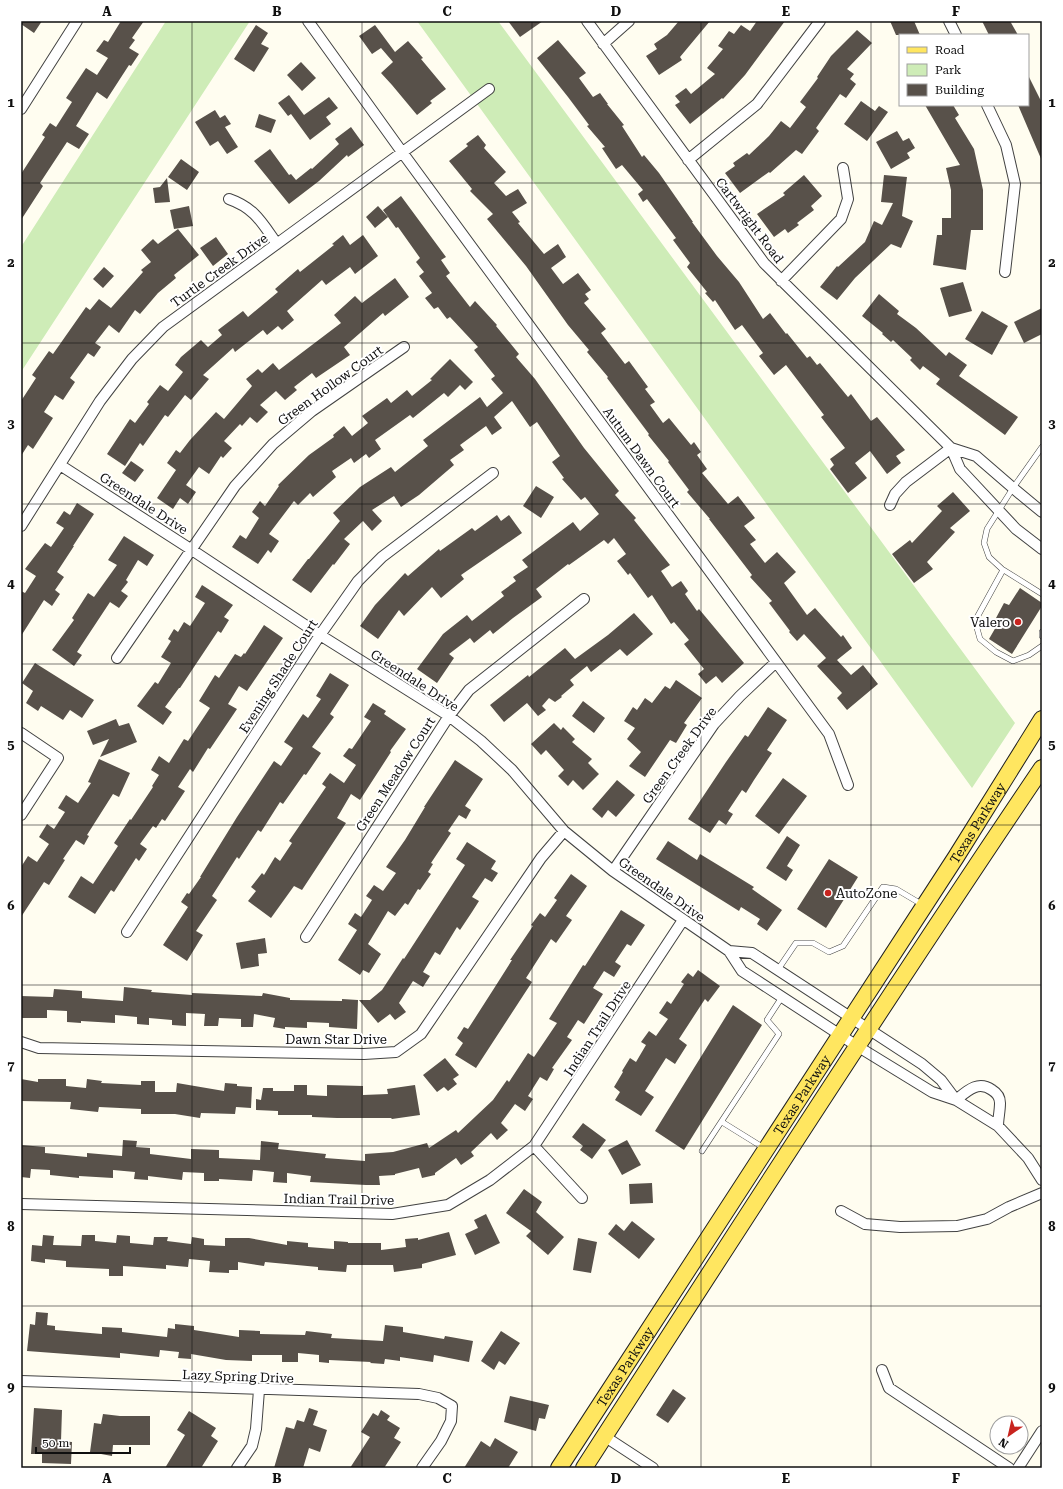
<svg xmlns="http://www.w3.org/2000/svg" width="1063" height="1489" viewBox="0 0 1063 1489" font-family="'Roboto Serif',serif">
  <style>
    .green { fill: #ceecb7 }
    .building { fill: #58514a }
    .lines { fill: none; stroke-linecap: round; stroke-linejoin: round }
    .lane-casing { stroke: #424242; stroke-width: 6 }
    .street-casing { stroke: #424242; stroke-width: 12 }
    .primary-casing { stroke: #202020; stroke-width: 18 }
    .lane { stroke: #fff; stroke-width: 5 }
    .street { stroke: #fff; stroke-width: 10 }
    .primary { stroke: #ffe660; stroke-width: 16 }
    .grid { fill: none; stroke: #0f0f0f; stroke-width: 1; stroke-opacity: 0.55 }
    .poi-dot { fill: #c8241e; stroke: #fff; stroke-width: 1.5 }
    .labels { text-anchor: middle; stroke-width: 4; stroke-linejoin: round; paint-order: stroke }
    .street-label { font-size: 13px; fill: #0f0f0f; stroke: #fff }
    .poi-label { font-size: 13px; fill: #0f0f0f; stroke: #fff; text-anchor: end }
    .neatline { fill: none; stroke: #0f0f0f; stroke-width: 1.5 }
    .grid-label { font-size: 13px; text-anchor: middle; font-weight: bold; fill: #0f0f0f }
  </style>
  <rect width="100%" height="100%" fill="#fffdf0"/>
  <path class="green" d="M166,21H250L21,372V247Z
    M417,21H498L1015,723L972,788Z"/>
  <path class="building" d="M21,21H42L34,33L21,24Z
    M121,21H144L132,38L135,40L129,48L139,54L131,66L129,65L107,99L97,92L76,126L89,134L79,149L67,142L40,183L43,186L21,220V174L45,137L42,135L50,123L56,127L72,102L66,98L86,68L97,75L108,58L96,51L104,40L108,42Z
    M508,21H543L520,37Z
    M679,21H710L680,57L682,60L659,75L646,56L657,49L654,44L667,35Z
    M757,21H785L745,75L723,99L722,98L690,124L675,105L680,102L675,96L686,88L691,94L715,74L707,68L723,49L718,46L729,31L734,34L741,25L750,31Z
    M890,21H914L920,35H896Z
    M982,21H1010L1018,35H989Z
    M256,25L268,33L261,44L269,48L254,72L234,59Z
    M375,25L395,52L408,41L423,58L421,59L446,89L430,101L432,103L417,115L392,85L381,73L393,62L381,48L372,54L359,36Z
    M857,30L872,43L847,69L854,74L850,79L856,84L846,98L840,94L816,128L819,131L802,154L796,150L770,173L769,172L740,193L725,173L735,166L733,163L747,153L749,155L769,136L781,121L790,128L806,107L800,102L818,78L817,77L831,56Z
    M558,40L586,73L579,78L593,97L600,93L608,104H607L624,125L622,126L642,157L644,155L659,173L693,222H692L717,256L739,282L763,319L770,313L786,334L787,333L807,358L810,356L817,365L820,363L848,397L851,394L871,421L877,417L905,450L896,456L901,463L887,474L870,451L855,463L867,478L848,493L830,469L834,465L830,459L845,448L821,417L824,415L786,365L774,375L759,356L763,353L742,325L735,330L715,300L713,302L705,293L707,292L687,267L690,263L673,240L676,238L647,199L643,202L638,194L643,190L622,165L616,169L602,148L605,147L587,126L589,125L568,97L537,58Z
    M301,62L316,78L302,91L287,75Z
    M1028,75L1042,103V161L1018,105H1028Z
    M289,95L304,115L329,97L338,108L326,117L331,124L310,140L291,114L288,116L278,103Z
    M861,101L875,111L879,106L888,112L867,141L844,124Z
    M925,105H953L959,115L955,118L974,149L983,190V230H971L966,270L933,265L937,235H942V218H951V190L946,168L960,165Z
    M215,110L220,118L225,115L231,124L225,127L238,147L227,154L218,141L210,146L195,122Z
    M259,114L276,120L271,133L255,127Z
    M351,127L364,145L348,157L347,155L319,181L289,204L254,161L270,149L289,175L291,174L296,180L311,168L312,169L339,144L335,139Z
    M897,131L903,141L909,138L915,148L907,153L910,158L891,169L876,142Z
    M478,135L486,145L484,148L506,172L494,183L506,196L518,189L527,203L512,212L520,222L518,223L544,254L558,244L566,257L551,268L563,284L578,273L591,290L585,294L589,299L584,303L606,329L601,333L625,364L629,361L648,387L645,389L655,402L650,405L663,423L669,418L691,445L694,442L701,452L697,455L707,469L702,473L728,504L738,496L755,518L744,526L756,540L750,544L765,563L777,552L796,572L784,583L807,615L815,608L841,637L843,635L852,648L837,660L851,675L863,665L878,684L847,710L837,698L842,693L817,666L826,658L804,634L797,641L789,632L790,631L769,603L772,601L750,577L752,575L709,519H710L687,492L689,490L668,462L669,461L648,435L649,434L607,378L608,377L587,352L589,350L568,325L526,266L487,219L493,214L470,191L472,189L449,161L468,146L466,144Z
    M181,159L199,172L187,190L168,177Z
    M804,175L822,196L811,206L814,210L797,223L799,225L788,233L785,229L774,237L757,214L785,195L783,193Z
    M884,175L907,177L902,216L913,221L901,248L891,244L855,278L837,300L820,287L837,266L838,267L865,242L874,221L882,225L893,203L881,202Z
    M167,178L170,202L155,203L153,188L160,187Z
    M401,196L446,257L441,260L450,273L446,276L470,307L475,301L497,325L496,326L519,354L516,357L535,379L584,448L619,491L615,495L636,518L634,520L670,565L661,571L672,587L681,581L688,591L685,594L697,611L699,609L744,663L722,683L716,676L706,684L698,674L704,669L684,644L689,640L674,622L671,624L652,595L648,598L630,573L628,575L617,561L626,554L614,538L608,544L604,540L569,565L568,564L536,589L542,597L513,618L493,634L490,630L474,643L470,638L449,654L454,658L437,683L417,669L443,634L467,615L472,621L504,596L501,592L516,581L513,577L528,567L522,560L573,522L580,531L599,514L585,497L581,500L562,479L564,478L552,462L560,456L537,422L530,427L512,401L494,417L502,428L492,435L486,426L460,445L464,450L450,460L454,465L419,495L401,507L394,496L372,510L382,521L372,531L363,521L344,539L350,544L334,565L333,564L311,593L292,580L308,559H309L340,521L333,513L360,487L391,467L395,472L428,446L423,440L480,397L487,407L503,393L491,379L495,376L474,350L478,347L450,317L447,319L438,307L434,309L425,298L432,293L419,276L424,272L416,262L420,258L398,227L396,228L383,210Z
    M189,206L193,226L174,229L170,210Z
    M378,206L388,217L375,228L366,217Z
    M178,229L199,255L174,275L176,278L158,293L140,314L135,310L119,333L109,325L95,343L101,347L94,357L88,353L70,378L75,382L63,400L55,395L44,412L53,418L33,449L28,445L21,456V401L36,378L32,375L49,351L53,354L86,307L90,310L99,299L111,308L143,272L141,270L151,262L141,250L153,239L158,244Z
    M343,235L350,245L363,235L378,256L355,274L350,267L326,285L322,280L287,311L294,320L282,330L278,326L267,335L263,330L235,352L233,348L203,375L209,379L191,400L185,395L168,417L165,415L143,446L140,443L125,466L107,454L130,419L135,423L149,404L147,402L160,385L168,391L183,372L175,365L181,357L201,340L208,347L222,335L218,330L243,311L248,317L278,292L275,289L298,269L300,272L334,245L332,244Z
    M216,237L228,254L213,266L200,248Z
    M104,267L114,276L103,288L93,279Z
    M395,278L409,297L385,316L383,313L344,347L350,355L316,378L312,373L294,387L297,390L285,400L276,391L260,405L268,412L257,423L250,417L242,426L240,424L224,441L232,448L223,458L221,456L209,474L199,467L186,485L196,492L188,504L180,498L173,509L157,498L176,470L167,463L176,450L180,453L190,440L216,412L224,419L252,386L246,379L258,369L262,373L273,363L279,370L341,323L334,315L355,296L362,303Z
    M963,282L972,311L949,317L940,288Z
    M879,294L899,311L897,314L916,328L946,356L949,352L967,365L959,376L1018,417L1005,435L936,384L940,379L923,366L920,370L910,360L912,358L893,340L891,342L882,334L883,333L862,316Z
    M1042,308V334L1024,343L1014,322Z
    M982,311L1008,326L992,355L965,339Z
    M450,359L473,382L465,390L460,385L448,397L444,393L413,418L410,415L375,440L381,449L369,458L366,454L354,463L351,458L332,471L336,477L313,497L310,493L298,505L294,501L269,534L279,541L271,553L268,550L258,564L232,547L240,535L246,539L259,518L252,512L260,501L265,506L279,486L278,485L309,455L334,437L333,435L344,426L352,436L368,423L362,416L387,398L391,403L407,390L412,396L432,380L430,379Z
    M131,461L144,470L135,482L122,473Z
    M536,486L554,497L541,518L523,506Z
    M953,492L970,511L950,528L955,532L927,562L933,569L914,583L892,554L910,540L912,543L942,511L937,506Z
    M77,503L94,514L73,546H74L57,572L64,577L55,590L60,594L52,606L44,600L21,636V591L25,593L36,576L25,569L45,543L51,547L64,528L56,523L64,511L70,515Z
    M497,515L501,521L509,515L522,533L461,575L464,579L441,598L432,587L404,616L399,610L378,639L360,626L375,605L405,573L408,576L439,549L440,551L472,528L475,531Z
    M124,536L154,555L147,566L138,560L126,580L128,582L121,591L128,596L119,608L110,602L77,652L82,655L74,666L52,650L74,620L72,618L88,593L94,597L117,565L108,560Z
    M202,585L233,605L224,617L229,620L221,633L218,631L180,688H179L165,707L172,712L163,725L137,706L155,682L158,684L171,663L161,657L171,641L168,639L174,629L178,632L184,622L190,626L205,603L195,597Z
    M1020,588L1042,603V606L1012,654L989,639L1000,620L996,618L1004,603L1009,605Z
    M634,613L653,634L627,656L620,649L591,672L587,666L570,680L574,685L561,696L562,697L555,702L549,698L542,706L546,710L538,716L527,703L504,722L490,705L528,675L529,677L565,648L575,659L608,635Z
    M264,625L283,638L247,691L239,686L228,704L237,709L210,749L208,748L193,772L190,769L178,787L185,791L165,821L162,819L156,828L153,826L140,844L147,849L139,861L136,858L114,892L111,890L95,914L68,897L81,876L93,884L118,846L114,843L130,819L131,820L153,787L152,786L159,775L151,770L159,756L169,763L184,739L188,741L210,708L199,701L215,675L219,678L235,654L241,657L244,653L245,654Z
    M35,663L94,700L82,718L70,710L63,720L41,706L38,711L26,703L33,691L22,683Z
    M330,673L349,685L330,714L334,717L312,747L321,753L306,775L304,774L283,804L280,802L261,832L258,830L239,859L237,857L212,896L217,900L196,931L203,935L187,961L163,945L188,907L181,902L187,893L189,894L201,877H200L237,817L274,761L281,766L293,748L284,742L303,714L308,718L321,699L316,696Z
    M676,680L702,698L684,723L687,725L676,743L670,740L645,777L629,766L641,752L627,739L635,728L624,721L633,707L637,710L645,698L652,703L665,686L670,689Z
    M583,701L605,718L594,733L572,716Z
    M373,703L386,711L384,714L406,729L390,751L391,752L360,800L351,794L337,818L346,823L302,890L294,886L271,918L248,901L256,891L251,887L262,873L264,875L275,857L280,861L292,843L289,841L326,787L322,784L330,773L344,783L356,765L343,756L349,748L352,749L371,721L364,717Z
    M768,707L787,720L767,750L772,753L754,780L746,793L742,790L728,811L733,814L726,825L719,820L710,833L688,819L726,762L745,735L748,737Z
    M116,719L119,726L129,723L137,742L100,757L109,739L93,745L87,731Z
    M554,723L561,730L563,727L575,739L572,742L592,759L588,763L599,774L583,790L573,780L568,786L558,776L564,770L546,750L541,755L531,744Z
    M99,759L130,773L119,797L113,794L87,835L89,836L84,845L76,840L63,859L65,860L49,885L44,882L21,917V867L28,856L37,862L49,844L39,837L47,824L54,829L65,812L58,808L66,795L78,803L91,783L88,782Z
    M455,760L483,779L465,806L471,810L466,819L459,815L448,831L451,833L431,863L433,864L428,872L431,874L420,890L418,889L408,905L405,903L395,916L388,911L368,944L381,954L369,973L363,970L360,975L338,960L357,930L348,924L355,913L361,917L372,900L366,896L374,885L383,891L396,873L386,867L405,840L425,807H424Z
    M783,778L807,796L779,834L755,816Z
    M617,780L635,795L616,817L608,810L602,818L592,809Z
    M787,836L800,845L787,866L793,870L786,881L766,868Z
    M668,841L697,860L700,854L728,871L754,887L752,889L782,910L767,931L757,924L760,919L741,907L739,911L656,859Z
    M467,842L496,861L491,869L498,873L492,882L485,878L472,897L479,901L472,912L460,930L457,927L440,955L435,952L423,972L430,976L423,987L413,981L399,1003L406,1012L395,1020L390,1014L378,1023L359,1000H370L382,990L403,958L404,959L465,865L456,859Z
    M829,859L858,877L826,928L797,909Z
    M571,874L587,886L566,916L572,920L556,943L551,939L526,978L532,982L476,1068L455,1055L463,1043L457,1038L464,1027L468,1029L493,990L512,960H510L533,926L531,925L540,913L545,917L557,900L554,898Z
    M621,910L645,925L631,946L627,944L615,962L621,966L614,977L604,971L593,988L603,994L584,1024L578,1020L567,1037L572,1040L552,1068L554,1069L547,1081L540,1077L528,1096L533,1099L525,1111L515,1104L501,1123L508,1130L497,1140L491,1133L471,1152L474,1156L461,1165L456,1158L435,1173V1175L422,1178L419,1168L395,1174V1175L379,1176L380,1185H366L310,1182L311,1176L287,1173V1183L273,1182L274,1172L253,1170L252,1181L219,1179V1181H204V1173L183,1172L182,1180L148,1176V1180L134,1179L135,1172L113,1170V1178L79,1176V1178L50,1175V1170L31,1169L30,1178L21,1177V1145L45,1147V1153L87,1157V1153L122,1156L123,1140L137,1141L136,1147L150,1148V1154L191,1159V1149L219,1150V1158L260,1160L261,1141L279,1143L278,1149L326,1154L325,1158L365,1161V1154L393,1152L427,1143L429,1148L456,1130L458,1133L493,1100L507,1080L509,1082L528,1053L534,1057L557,1023L549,1019L583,965L585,966Z
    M265,938L267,953L258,954L259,966L241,969L236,943Z
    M698,970L720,986L708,1002L705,999L679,1039L687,1045L675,1064L666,1058L645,1091L654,1097L641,1116L615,1100L620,1092L614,1087L623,1072L622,1071L630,1058L636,1062L646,1045L641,1042L649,1031L656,1036L668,1019L659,1013L667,1001L671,1004L684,984L681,982L688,973L693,977Z
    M124,987L152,990L151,992L192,995V993L262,996L263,993L290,998V1000L342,1001V999L358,1000L357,1029L329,1027V1023L307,1022V1028L285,1027V1029L273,1027L275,1018L254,1014L253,1027H241V1019L219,1018L218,1026H204L205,1014L186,1013V1026L172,1025V1020L149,1018V1025L137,1024V1017L115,1015V1023L81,1021V1023L67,1022V1011L47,1010V1018H21V996L53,997L54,989L82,991V998L123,1001Z
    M733,1005L762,1025L684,1150L655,1131Z
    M445,1058L459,1075L453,1079L457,1084L448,1091L444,1087L437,1092L423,1075Z
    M21,1079L38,1082V1079H66V1086L86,1088L87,1079L102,1081L101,1083L141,1085V1081H155V1092H176L177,1083L224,1091L225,1083L237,1084V1086L252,1087L251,1108L236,1107L235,1114L201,1113L200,1118L175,1114H141V1109L99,1107L98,1112L70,1109L71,1102L21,1101Z
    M294,1085H307V1095L327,1096V1085L363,1086V1095L388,1094L387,1089L415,1085L420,1115L392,1119L391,1118H337L312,1117V1115H278V1111L256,1110V1099L261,1100L263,1088H273V1091H294Z
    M583,1123L606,1140L592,1159L580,1150L583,1146L572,1137Z
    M627,1140L641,1165L622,1175L608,1150Z
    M652,1183L653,1203L630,1204L629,1184Z
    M524,1189L542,1202L536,1212L564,1237L548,1255L526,1236L531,1231L506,1213Z
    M486,1214L500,1243L475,1255L465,1234L478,1228L474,1220Z
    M632,1221L655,1239L639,1259L608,1234L616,1224L624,1231Z
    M449,1232L456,1255L422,1264V1268L394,1272L393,1265H347L346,1272L318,1270V1267L265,1262L264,1266L238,1262V1270H229V1273L209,1272L210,1261L189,1259L188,1267L166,1265V1269L123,1266V1276H109V1269L66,1267V1261L45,1259V1263L31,1261L32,1245L42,1246L43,1235L54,1236L53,1245L81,1246L82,1235H95V1241L116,1243L117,1235L130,1236V1243L153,1245L154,1237H168L167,1241L191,1244L192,1237L204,1239V1245L225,1246V1238H249L287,1245V1241L308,1243V1247L334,1249V1241L348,1242V1243H381V1250L406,1247L405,1239L418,1238V1240Z
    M578,1238L597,1242L591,1273L573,1270Z
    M36,1312L48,1313L47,1325L55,1326V1330L102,1334V1327L122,1328V1332L167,1337L168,1328L175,1329V1324L194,1326V1330L239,1337V1330L260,1331V1334L305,1335L306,1331L332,1334L331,1338L383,1341L385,1325L403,1327V1332L444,1339L445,1336L473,1341L469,1362L434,1355L433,1362L400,1357V1361L385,1359L384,1364L370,1363L371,1362L329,1360V1363L319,1362V1355L298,1353V1362H282V1355H252V1361L226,1360L191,1354V1359L178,1358L179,1352L160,1350L159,1357L120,1353V1358L27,1351L30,1324L35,1325Z
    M501,1331L520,1343L505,1365L499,1361L494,1370L481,1361Z
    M673,1389L686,1398L668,1423L656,1415Z
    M510,1396L549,1405L545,1419L539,1418L536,1431L504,1422Z
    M34,1408L62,1410L61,1441L72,1442L71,1464L42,1463V1454H31Z
    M309,1408L318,1411L313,1425L327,1430L320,1452L309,1448L303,1468H274L286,1427L294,1429L297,1420L304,1422Z
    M381,1410L390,1416L387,1420L400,1428L394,1438L401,1442L384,1468H350L370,1437L361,1432L373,1413L378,1416Z
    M189,1411L216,1428L211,1436L218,1441L201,1468H165L185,1435L177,1430Z
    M103,1414L120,1416H150V1445H113L112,1456L90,1452L94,1423L101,1424Z
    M495,1438L518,1452L508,1468H464L481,1441L490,1447Z"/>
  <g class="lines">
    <defs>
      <path id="lane" d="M1042,447L1013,488L987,529L984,543L989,557L1002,569L1042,594
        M1003,570L975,621L980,639L996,652L1013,661L1029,655L1042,646
        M1042,632V636
        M777,971L796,943H813L829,952L843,946L883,887L896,889L923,905
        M722,1122L764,1148
        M702,1151L779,1034L767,1020L782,997"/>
      <path id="street" d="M308,21L402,152L829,734L848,785
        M587,21L764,263L951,448L960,469L1016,529L1042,549
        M949,21L956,35
        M603,44L629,21
        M987,105L1006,145L1015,184L1005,272
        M21,109L77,21
        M688,160L757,104L820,21
        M229,199C255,208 262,223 277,244
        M781,281L841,219L848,199L843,168
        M951,448L976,456L1013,488L1042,512
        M60,465L192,550L320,635L449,716L481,741L512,770L564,831L613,871L729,951L742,971L756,980L857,1046L932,1092L956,1100L998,1126L1028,1158L1042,1180
        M890,505L895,494L906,482L951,448
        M21,526L100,401L132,359L163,327L489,89
        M117,658L235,486L273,444L312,411L404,347
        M21,733L58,758L21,815
        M613,871L714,724L740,696L776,662
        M127,932L320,635L358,581L382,557L493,473
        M306,937L449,716L469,690L584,599
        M729,951L752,953L922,1064L941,1080L956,1100
        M21,1042L39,1048L364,1054L396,1052L421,1034L541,858L564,831
        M956,1100C967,1091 978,1080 992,1090C997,1093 1000,1098 1000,1103C1000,1111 998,1119 998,1126
        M534,1146L582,1198
        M21,1204L392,1214L448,1205L490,1180L534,1146L683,920
        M841,1211L865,1224L900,1227L957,1226L987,1219L1009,1207L1042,1193
        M882,1370L889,1388L1009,1468
        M21,1381L419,1394L438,1398L452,1406L451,1421L441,1441L422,1468
        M604,1436L653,1468
        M237,1468L252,1446L256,1429L259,1390
        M1018,1468L1042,1431"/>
      <g id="primary">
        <path id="s1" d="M559,1468L956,857L1042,719"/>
        <path d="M584,1468C735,1234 886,999 1042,768"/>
      </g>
    </defs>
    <use href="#lane" class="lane-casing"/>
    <use href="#street" class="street-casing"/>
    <use href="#primary" class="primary-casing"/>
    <use href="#lane" class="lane"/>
    <use href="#street" class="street"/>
    <use href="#primary" class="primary"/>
  </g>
  <path class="grid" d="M192,21V1468M362,21V1468M532,21V1468M701,21V1468M871,21V1468M21,183H1042M21,343H1042M21,504H1042M21,664H1042M21,825H1042M21,985H1042M21,1146H1042M21,1306H1042"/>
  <g class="poi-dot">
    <circle cx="1018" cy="622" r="4"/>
    <circle cx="828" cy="893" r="4"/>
  </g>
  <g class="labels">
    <g class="street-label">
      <text transform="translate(750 220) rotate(53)" y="5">Cartwright Road</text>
      <text transform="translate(219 270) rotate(-36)" y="5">Turtle Creek Drive</text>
      <text transform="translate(330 385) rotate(-36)" y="5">Green Hollow Court</text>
      <text transform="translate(642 457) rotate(54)" y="5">Autum Dawn Court</text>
      <text transform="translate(144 503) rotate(33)" y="5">Greendale Drive</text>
      <text transform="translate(278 676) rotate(-57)" y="5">Evening Shade Court</text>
      <text transform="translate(415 680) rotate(33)" y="5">Greendale Drive</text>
      <text transform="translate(679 755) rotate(-54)" y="5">Green Creek Drive</text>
      <text transform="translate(395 774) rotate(-57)" y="5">Green Meadow Court</text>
      <text dy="5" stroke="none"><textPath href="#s1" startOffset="769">Texas Parkway</textPath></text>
      <text transform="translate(662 889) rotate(35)" y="5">Greendale Drive</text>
      <text transform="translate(597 1028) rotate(-57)" y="5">Indian Trail Drive</text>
      <text x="336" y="1044">Dawn Star Drive</text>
      <text dy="5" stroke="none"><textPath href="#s1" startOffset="445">Texas Parkway</textPath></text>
      <text transform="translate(339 1199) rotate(1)" y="5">Indian Trail Drive</text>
      <text dy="5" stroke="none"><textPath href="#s1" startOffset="121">Texas Parkway</textPath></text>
      <text transform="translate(238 1376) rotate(2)" y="5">Lazy Spring Drive</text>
    </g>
    <g class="poi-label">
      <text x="1010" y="627">Valero</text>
      <text x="836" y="898" text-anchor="start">AutoZone</text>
    </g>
  </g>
  <rect width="1063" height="1489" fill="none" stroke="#ffffff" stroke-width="44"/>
  <rect x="899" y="34" width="130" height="72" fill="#ffffff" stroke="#9f9f9f"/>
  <rect x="907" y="47" width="20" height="6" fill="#ffe660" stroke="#9f9f9f"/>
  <text x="935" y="54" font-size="12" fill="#0f0f0f">Road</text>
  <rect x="907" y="64" width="20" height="12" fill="#ceecb7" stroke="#9f9f9f"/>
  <text x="935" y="74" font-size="12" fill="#0f0f0f">Park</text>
  <rect x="907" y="84" width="20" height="12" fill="#58514a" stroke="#9f9f9f"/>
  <text x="935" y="94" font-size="12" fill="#0f0f0f">Building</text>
  <g transform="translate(1009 1435) rotate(214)"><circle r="19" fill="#ffffff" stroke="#9f9f9f"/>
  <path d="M0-3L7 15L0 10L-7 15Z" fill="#c8241e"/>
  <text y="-6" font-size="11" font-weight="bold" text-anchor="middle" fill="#0f0f0f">N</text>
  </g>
  <path d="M36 1447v6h94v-6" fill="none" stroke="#0f0f0f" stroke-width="2"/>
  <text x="42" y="1447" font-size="12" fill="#0f0f0f" stroke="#ffffff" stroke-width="3" paint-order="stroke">50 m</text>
  <rect x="22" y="22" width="1019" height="1445" class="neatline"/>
  <g class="grid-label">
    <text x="107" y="16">A</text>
    <text x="277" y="16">B</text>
    <text x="447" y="16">C</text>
    <text x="616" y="16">D</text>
    <text x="786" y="16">E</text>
    <text x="956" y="16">F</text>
    <text x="11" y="107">1</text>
    <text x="1052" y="107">1</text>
    <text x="11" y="267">2</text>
    <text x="1052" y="267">2</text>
    <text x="11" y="428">3</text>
    <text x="1052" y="428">3</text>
    <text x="11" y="588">4</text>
    <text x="1052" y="588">4</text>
    <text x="11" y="749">5</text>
    <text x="1052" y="749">5</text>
    <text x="11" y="910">6</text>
    <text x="1052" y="910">6</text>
    <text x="11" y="1070">7</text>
    <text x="1052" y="1070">7</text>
    <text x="11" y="1231">8</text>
    <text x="1052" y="1231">8</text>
    <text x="11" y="1391">9</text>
    <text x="1052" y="1391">9</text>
    <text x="107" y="1483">A</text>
    <text x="277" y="1483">B</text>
    <text x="447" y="1483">C</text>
    <text x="616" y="1483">D</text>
    <text x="786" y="1483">E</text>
    <text x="956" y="1483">F</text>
  </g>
</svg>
